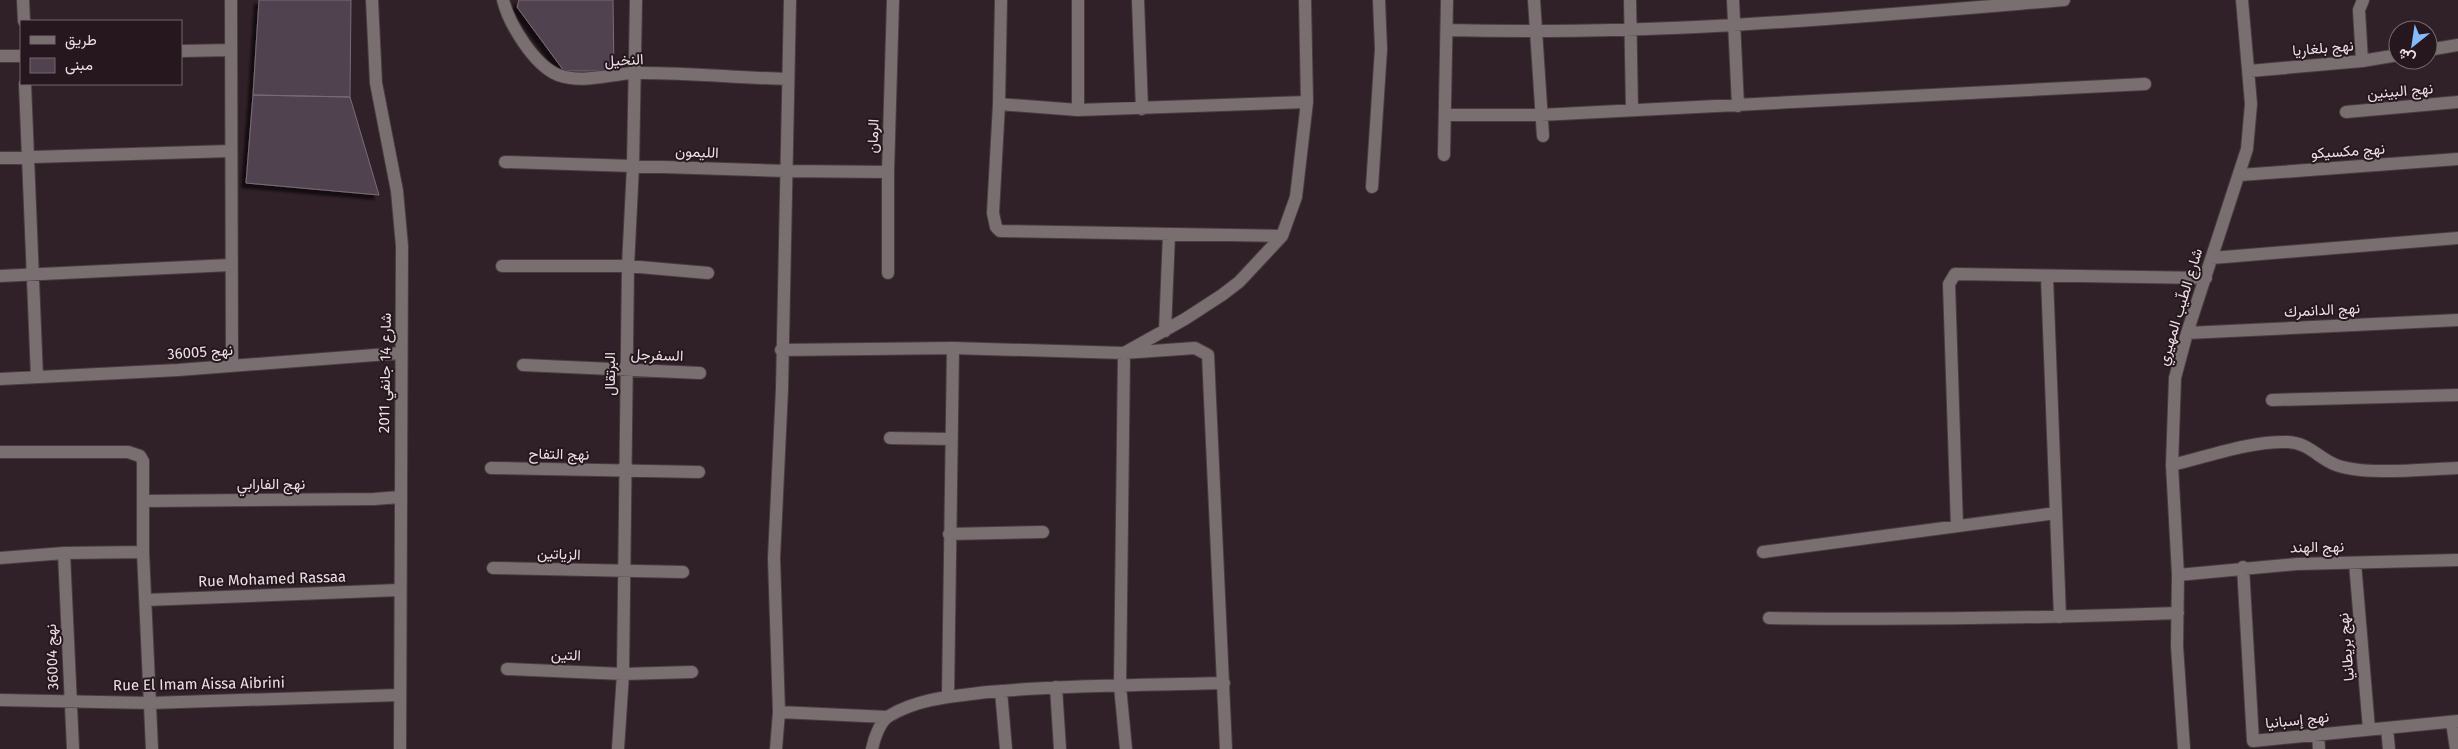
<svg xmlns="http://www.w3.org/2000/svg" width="2458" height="749" viewBox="0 0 2458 749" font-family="'Fira Sans',Vazirmatn,sans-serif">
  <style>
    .building { fill: #51424f; stroke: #7b6b78; filter: url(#shadow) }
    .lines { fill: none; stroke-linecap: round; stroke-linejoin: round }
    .minor-casing { stroke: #4a3b41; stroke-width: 14 }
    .minor { stroke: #796f70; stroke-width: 12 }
    .labels { text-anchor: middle; stroke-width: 4; stroke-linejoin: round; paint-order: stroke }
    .street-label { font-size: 15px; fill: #ebdfe4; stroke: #26171e }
  </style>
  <defs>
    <filter id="shadow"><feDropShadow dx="-4.5" dy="4.5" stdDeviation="1" flood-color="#0009"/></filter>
  </defs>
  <rect width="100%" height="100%" fill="#302027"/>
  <path class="building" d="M259,0H351L350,97L253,95Z
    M519,0H613L614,71H564L517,7Z
    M253,95L350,97L379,195L246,183Z"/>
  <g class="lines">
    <defs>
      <path id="minor" d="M23,0L24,21
        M231,0L232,366
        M372,0L376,83L397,191L402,246L400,749
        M503,0C509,24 534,65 558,75C583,84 609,74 634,73C685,72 736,78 787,79
        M1001,0L999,104L993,213L996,227L1000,231L1282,236
        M1138,0L1142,109
        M1534,0L1543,136
        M1630,0L1632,109
        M1733,0L1738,106
        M1447,30C1653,36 1859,17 2064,0
        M2428,50L2458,45
        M181,51L230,50
        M0,56H21
        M2362,61L2359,10L2363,0
        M2250,71L2362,61L2398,55
        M25,84L37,377
        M999,104L1078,110L1307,102
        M1078,110V0
        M2346,112L2458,102
        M1445,115H1540L2145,84
        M1444,155L1447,0
        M0,158L230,151
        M505,162L786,171L888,172
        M2240,175L2458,159
        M1372,187L1381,49L1379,0
        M2212,258L2458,238
        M502,266H628L708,273
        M888,273V172L893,0
        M0,276L230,265
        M2047,277L2060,617
        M1165,331L1169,234
        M2187,333L2458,320
        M781,350L953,348L1124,353L1195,348L1208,355L1226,749
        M523,365L700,373
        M0,379L178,370L401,353
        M2272,400L2458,395
        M890,438L951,439
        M0,452H128L140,456L143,461V552L152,749
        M2172,465C2210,456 2249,441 2288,442C2309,443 2318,458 2336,465C2366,476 2425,469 2458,468
        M491,468L699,472
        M143,501L374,499L400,497
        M1957,526L1949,284L1955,274L2206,278
        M949,534L1043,532
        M1763,552L2056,513
        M64,553L73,749
        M0,558L64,553L143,552
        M2355,563L2369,729
        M2243,567L2253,741L2458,721
        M493,568L683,572
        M2178,575L2297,564L2458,560
        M146,600L399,590
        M1769,618C1905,620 2042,618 2178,613
        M507,669L623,674L692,672
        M1056,687L1060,749
        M1001,691L1006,749
        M948,696L953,348
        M0,700L150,703L399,695
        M779,712L887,717
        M2452,722L2456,749
        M2387,728L2389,749
        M2318,734L2319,749
        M618,749L623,674L628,266L633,166L636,0
        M776,749L779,712L774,558L782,389L790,0
        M872,749C874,739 880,721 889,716C918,698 955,696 988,692C1067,685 1146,685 1224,683
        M1126,749L1120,686L1124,353L1185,319L1222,295L1239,282L1282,236L1296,197L1307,102L1305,0
        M2184,749L2177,646L2178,575L2172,465L2175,378L2187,333L2247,149L2251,104L2242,0"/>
    </defs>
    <use href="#minor" class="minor-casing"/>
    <use href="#minor" class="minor"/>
  </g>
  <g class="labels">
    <g class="street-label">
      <text transform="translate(2323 48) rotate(-5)" y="5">نهج بلغاريا</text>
      <text transform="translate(624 60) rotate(-3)" y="5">النخيل</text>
      <text transform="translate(2400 91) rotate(-5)" y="5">نهج البينين</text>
      <text transform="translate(873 136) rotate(-88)" y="5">الرمان</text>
      <text transform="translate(2348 151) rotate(-4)" y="5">نهج مكسيكو</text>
      <text transform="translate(697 152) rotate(2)" y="5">الليمون</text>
      <text transform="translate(2180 307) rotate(-73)" y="5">شارع الطّيب المهيري</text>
      <text transform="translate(2322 310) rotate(-3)" y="5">نهج الدانمرك</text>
      <text transform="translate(200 352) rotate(-4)" y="5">نهج 36005</text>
      <text transform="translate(657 355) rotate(2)" y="5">السفرجل</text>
      <text transform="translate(385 373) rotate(-89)" y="5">شارع 14 جانفي 2011</text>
      <text transform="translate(610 374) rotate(-90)" y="5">البرتقال</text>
      <text transform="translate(559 454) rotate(1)" y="5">نهج التفاح</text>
      <text x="271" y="489">نهج الفارابي</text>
      <text transform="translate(2317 547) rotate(-1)" y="5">نهج الهند</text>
      <text transform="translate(559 554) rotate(2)" y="5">الزياتين</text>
      <text transform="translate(272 579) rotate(-2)" y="5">Rue Mohamed Rassaa</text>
      <text transform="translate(2346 647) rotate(-95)" y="5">نهج بريطانيا</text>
      <text transform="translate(566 655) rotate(2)" y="5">التين</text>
      <text transform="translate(52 657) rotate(-92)" y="5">نهج 36004</text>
      <text transform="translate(199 684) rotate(-1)" y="5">Rue El Imam Aissa Aibrini</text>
      <text transform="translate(2297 720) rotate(-6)" y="5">نهج إسبانيا</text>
    </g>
  </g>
  <rect x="20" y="20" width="162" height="65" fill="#26171e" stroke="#75676d"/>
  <rect x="30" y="36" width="25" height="8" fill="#796f70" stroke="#75676d"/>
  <text x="65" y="45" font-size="15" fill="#ebdfe4">طريق</text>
  <rect x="30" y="58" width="25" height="15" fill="#51424f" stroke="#75676d"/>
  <text x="65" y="70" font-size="15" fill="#ebdfe4">مبنى</text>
  <g transform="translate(2413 45) rotate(210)"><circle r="24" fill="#26171e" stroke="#75676d"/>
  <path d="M0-4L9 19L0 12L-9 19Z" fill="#86bbfb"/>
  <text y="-8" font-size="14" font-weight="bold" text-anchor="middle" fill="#ebdfe4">ش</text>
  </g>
</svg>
